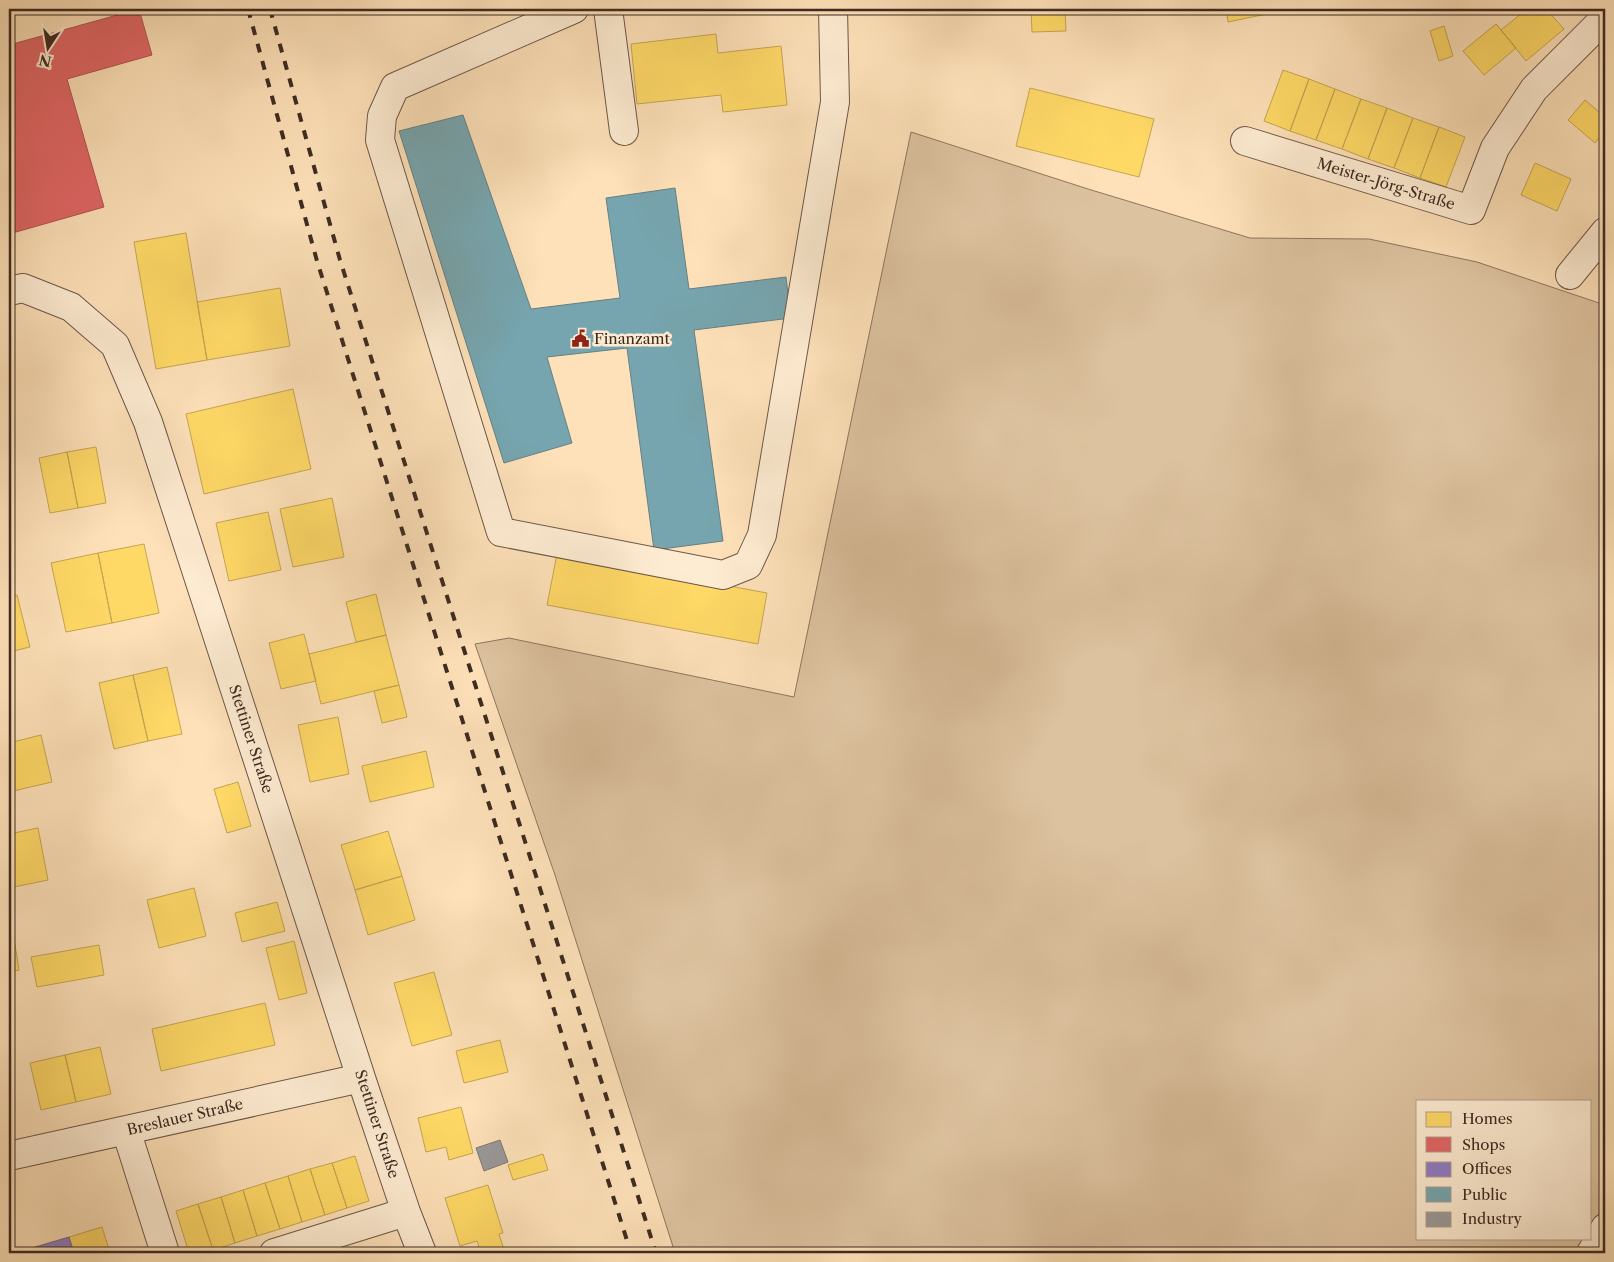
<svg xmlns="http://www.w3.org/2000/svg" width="1614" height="1262" viewBox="0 0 1614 1262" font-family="'Libre Caslon Text',serif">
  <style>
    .green { fill: #ddc29f; stroke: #8d7660; fill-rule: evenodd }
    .homes { fill: #ffd966; stroke: #c5a552 }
    .shops { fill: #e06666; stroke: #af5452 }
    .offices { fill: #8e7cc3; stroke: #766493 }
    .public { fill: #76a5af; stroke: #658085 }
    .industry { fill: #999; stroke: #7d7875 }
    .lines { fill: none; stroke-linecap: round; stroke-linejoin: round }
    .minor-casing { stroke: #6d5848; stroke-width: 30 }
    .minor { stroke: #feecd2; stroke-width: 28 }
    .rail { stroke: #3d2b22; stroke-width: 4; stroke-dasharray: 9 9; stroke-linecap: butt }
    .labels { text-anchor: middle; stroke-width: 5; stroke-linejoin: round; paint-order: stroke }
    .street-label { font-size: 15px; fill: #3d2b22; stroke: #feecd2 }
    .poi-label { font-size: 15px; fill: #3d2b22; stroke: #feecd2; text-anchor: start }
  </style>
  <rect width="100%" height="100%" fill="#fee1b9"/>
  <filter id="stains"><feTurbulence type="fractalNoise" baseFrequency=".004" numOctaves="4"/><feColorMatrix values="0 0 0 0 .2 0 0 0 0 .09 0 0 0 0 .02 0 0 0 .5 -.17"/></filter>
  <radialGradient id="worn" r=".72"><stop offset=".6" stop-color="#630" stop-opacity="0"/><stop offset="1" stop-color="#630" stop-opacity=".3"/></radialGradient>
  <path class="green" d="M911,132L1088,189L1250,238L1369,239L1477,262L1605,305V1216L1584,1253H675L555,875L475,644L509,638L794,697ZM1418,1101H1590V1238H1418Z"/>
  <path class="homes" d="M1031,9H1065L1066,31L1032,32Z
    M1226,9H1286V10L1228,22Z
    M1527,9H1546L1564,29L1526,61L1501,30Z
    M1496,24L1516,48L1484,75L1463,51Z
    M1444,26L1453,56L1439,61L1430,31Z
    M716,34L718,53L781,46L787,105L723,112L721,95L637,104L631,44Z
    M1283,70L1309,79L1290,131L1264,121Z
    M1309,79L1335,89L1316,140L1290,131Z
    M1030,88L1154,119L1139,177L1016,146Z
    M1335,89L1361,99L1342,149L1316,140Z
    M1361,99L1387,108L1368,159L1342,149Z
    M1585,100L1605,117V130L1595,143L1568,120Z
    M1387,108L1413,118L1394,168L1368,159Z
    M1413,118L1439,127L1420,178L1394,168Z
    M1439,127L1465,137L1446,187L1420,178Z
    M1535,163L1571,179L1557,211L1521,195Z
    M186,233L207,360L156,369L134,242Z
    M280,288L290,346L207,360L197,302Z
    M293,389L311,469L204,494L186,414Z
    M96,447L106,503L78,508L67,452Z
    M67,452L78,508L50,513L39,458Z
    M332,498L344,557L293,567L280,509Z
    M268,512L281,570L229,581L216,523Z
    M144,544L159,613L112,623L98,553Z
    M98,553L112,623L66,632L51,563Z
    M557,554L767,593L758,644L547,605Z
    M376,594L386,635L356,642L346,602Z
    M17,595L30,647L9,652V597Z
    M304,634L316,681L281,689L269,643Z
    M386,635L399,685L321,704L309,654Z
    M167,667L182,734L148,741L133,675Z
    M133,675L148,741L114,749L99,683Z
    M399,685L407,717L382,723L374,691Z
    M338,717L349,774L310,782L298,725Z
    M41,735L52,782L9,792V743Z
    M426,751L434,787L370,802L362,766Z
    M238,782L251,826L227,833L214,789Z
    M38,828L48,880L9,888V834Z
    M388,831L402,876L355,890L341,845Z
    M402,876L415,920L368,935L355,890Z
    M194,888L206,936L159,948L147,900Z
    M277,902L285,931L242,942L235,913Z
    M13,932L19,970L9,972V933Z
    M294,941L307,993L279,1000L266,948Z
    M99,945L104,975L37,987L31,957Z
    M434,972L452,1035L412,1046L394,983Z
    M265,1003L275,1045L161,1071L152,1029Z
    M500,1040L508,1072L464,1083L456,1051Z
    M100,1047L111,1094L76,1102L65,1055Z
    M65,1055L76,1102L41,1110L30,1063Z
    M461,1107L473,1153L449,1160L446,1147L426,1152L418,1118Z
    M543,1154L548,1170L513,1180L508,1165Z
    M355,1156L369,1201L347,1208L332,1163Z
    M332,1163L347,1208L325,1215L310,1169Z
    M310,1169L325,1215L302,1222L288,1176Z
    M288,1176L302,1222L280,1229L265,1183Z
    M265,1183L280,1229L257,1236L243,1190Z
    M488,1185L503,1233L499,1234L505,1253H481L477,1241L460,1246L445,1198Z
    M243,1190L257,1236L235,1243L221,1197Z
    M221,1197L235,1243L213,1250L198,1204Z
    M198,1204L213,1250L202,1253H189L176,1211Z
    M102,1227L110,1253H74L69,1237Z
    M35,1247L37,1253H14Z"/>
  <path class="shops" d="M139,9L152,55L67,79L104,207L9,234V45Z"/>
  <path class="offices" d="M69,1237L74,1253H37L35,1247Z"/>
  <path class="public" d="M463,115L531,309L620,298L606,198L675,188L689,289L786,277L791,318L694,330L723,541L654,550L627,348L547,357L572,443L504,463L399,131Z"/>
  <path class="industry" d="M500,1140L508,1162L484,1171L476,1148Z"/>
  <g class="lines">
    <defs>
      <path id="minor" d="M574,9L395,87L382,116L380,140L501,532L723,575L748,565L762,535L835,102L833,9
        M608,9L624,131
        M1245,141L1471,210L1495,148L1534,89L1605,18
        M1570,275L1605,232
        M9,291L23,288L71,307L115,345L148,422L363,1084L406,1212L422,1253
        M126,1130L165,1253
        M9,1156L361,1078
        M274,1253L406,1212
        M1591,1253L1605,1228"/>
    </defs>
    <use href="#minor" class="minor-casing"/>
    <use href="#minor" class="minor"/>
    <path class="rail" d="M248,9L317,261L631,1253
      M270,9L340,260L656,1253"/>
  </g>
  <defs>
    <symbol id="civic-bare" viewBox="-9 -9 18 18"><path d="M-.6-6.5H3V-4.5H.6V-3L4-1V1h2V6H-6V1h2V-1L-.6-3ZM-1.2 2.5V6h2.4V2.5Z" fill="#8f2418" stroke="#feecd2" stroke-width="2.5" paint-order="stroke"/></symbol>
  </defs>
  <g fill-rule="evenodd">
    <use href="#civic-bare" x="568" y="326" width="25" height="25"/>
  </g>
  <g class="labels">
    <g class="street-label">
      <text transform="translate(1386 184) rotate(17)" y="5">Meister-Jörg-Straße</text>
      <text transform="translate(251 739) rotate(72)" y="5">Stettiner Straße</text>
      <text transform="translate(185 1117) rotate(-13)" y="5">Breslauer Straße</text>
      <text transform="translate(377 1124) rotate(72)" y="5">Stettiner Straße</text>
    </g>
    <g class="poi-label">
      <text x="594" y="344">Finanzamt</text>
    </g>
  </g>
  <rect width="1614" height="1262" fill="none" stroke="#fee1b9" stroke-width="30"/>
  <rect x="10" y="10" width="1594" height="1242" fill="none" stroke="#3d2b22" stroke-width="2.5"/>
  <rect x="15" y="15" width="1584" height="1232" fill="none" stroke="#3d2b22"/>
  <rect x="1416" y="1100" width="175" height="140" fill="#feecd2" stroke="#b19f8c"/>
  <rect x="1426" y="1112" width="25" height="15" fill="#ffd966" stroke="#b19f8c"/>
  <text x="1462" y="1124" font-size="15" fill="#3d2b22">Homes</text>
  <rect x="1426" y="1137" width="25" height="15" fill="#e06666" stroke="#b19f8c"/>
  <text x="1462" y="1150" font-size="15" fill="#3d2b22">Shops</text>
  <rect x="1426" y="1162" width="25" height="15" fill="#8e7cc3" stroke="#b19f8c"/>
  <text x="1462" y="1174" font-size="15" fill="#3d2b22">Offices</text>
  <rect x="1426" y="1187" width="25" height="15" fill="#76a5af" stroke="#b19f8c"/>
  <text x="1462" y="1200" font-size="15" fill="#3d2b22">Public</text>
  <rect x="1426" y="1212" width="25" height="15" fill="#999999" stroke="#b19f8c"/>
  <text x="1462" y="1224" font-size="15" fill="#3d2b22">Industry</text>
  <g transform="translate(48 48) rotate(192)" stroke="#feecd2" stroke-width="4" paint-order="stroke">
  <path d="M0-4L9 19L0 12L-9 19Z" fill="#3d2b22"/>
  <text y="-8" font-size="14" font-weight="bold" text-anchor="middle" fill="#3d2b22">N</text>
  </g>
  <rect width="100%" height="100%" filter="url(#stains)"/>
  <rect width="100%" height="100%" fill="url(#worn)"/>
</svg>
